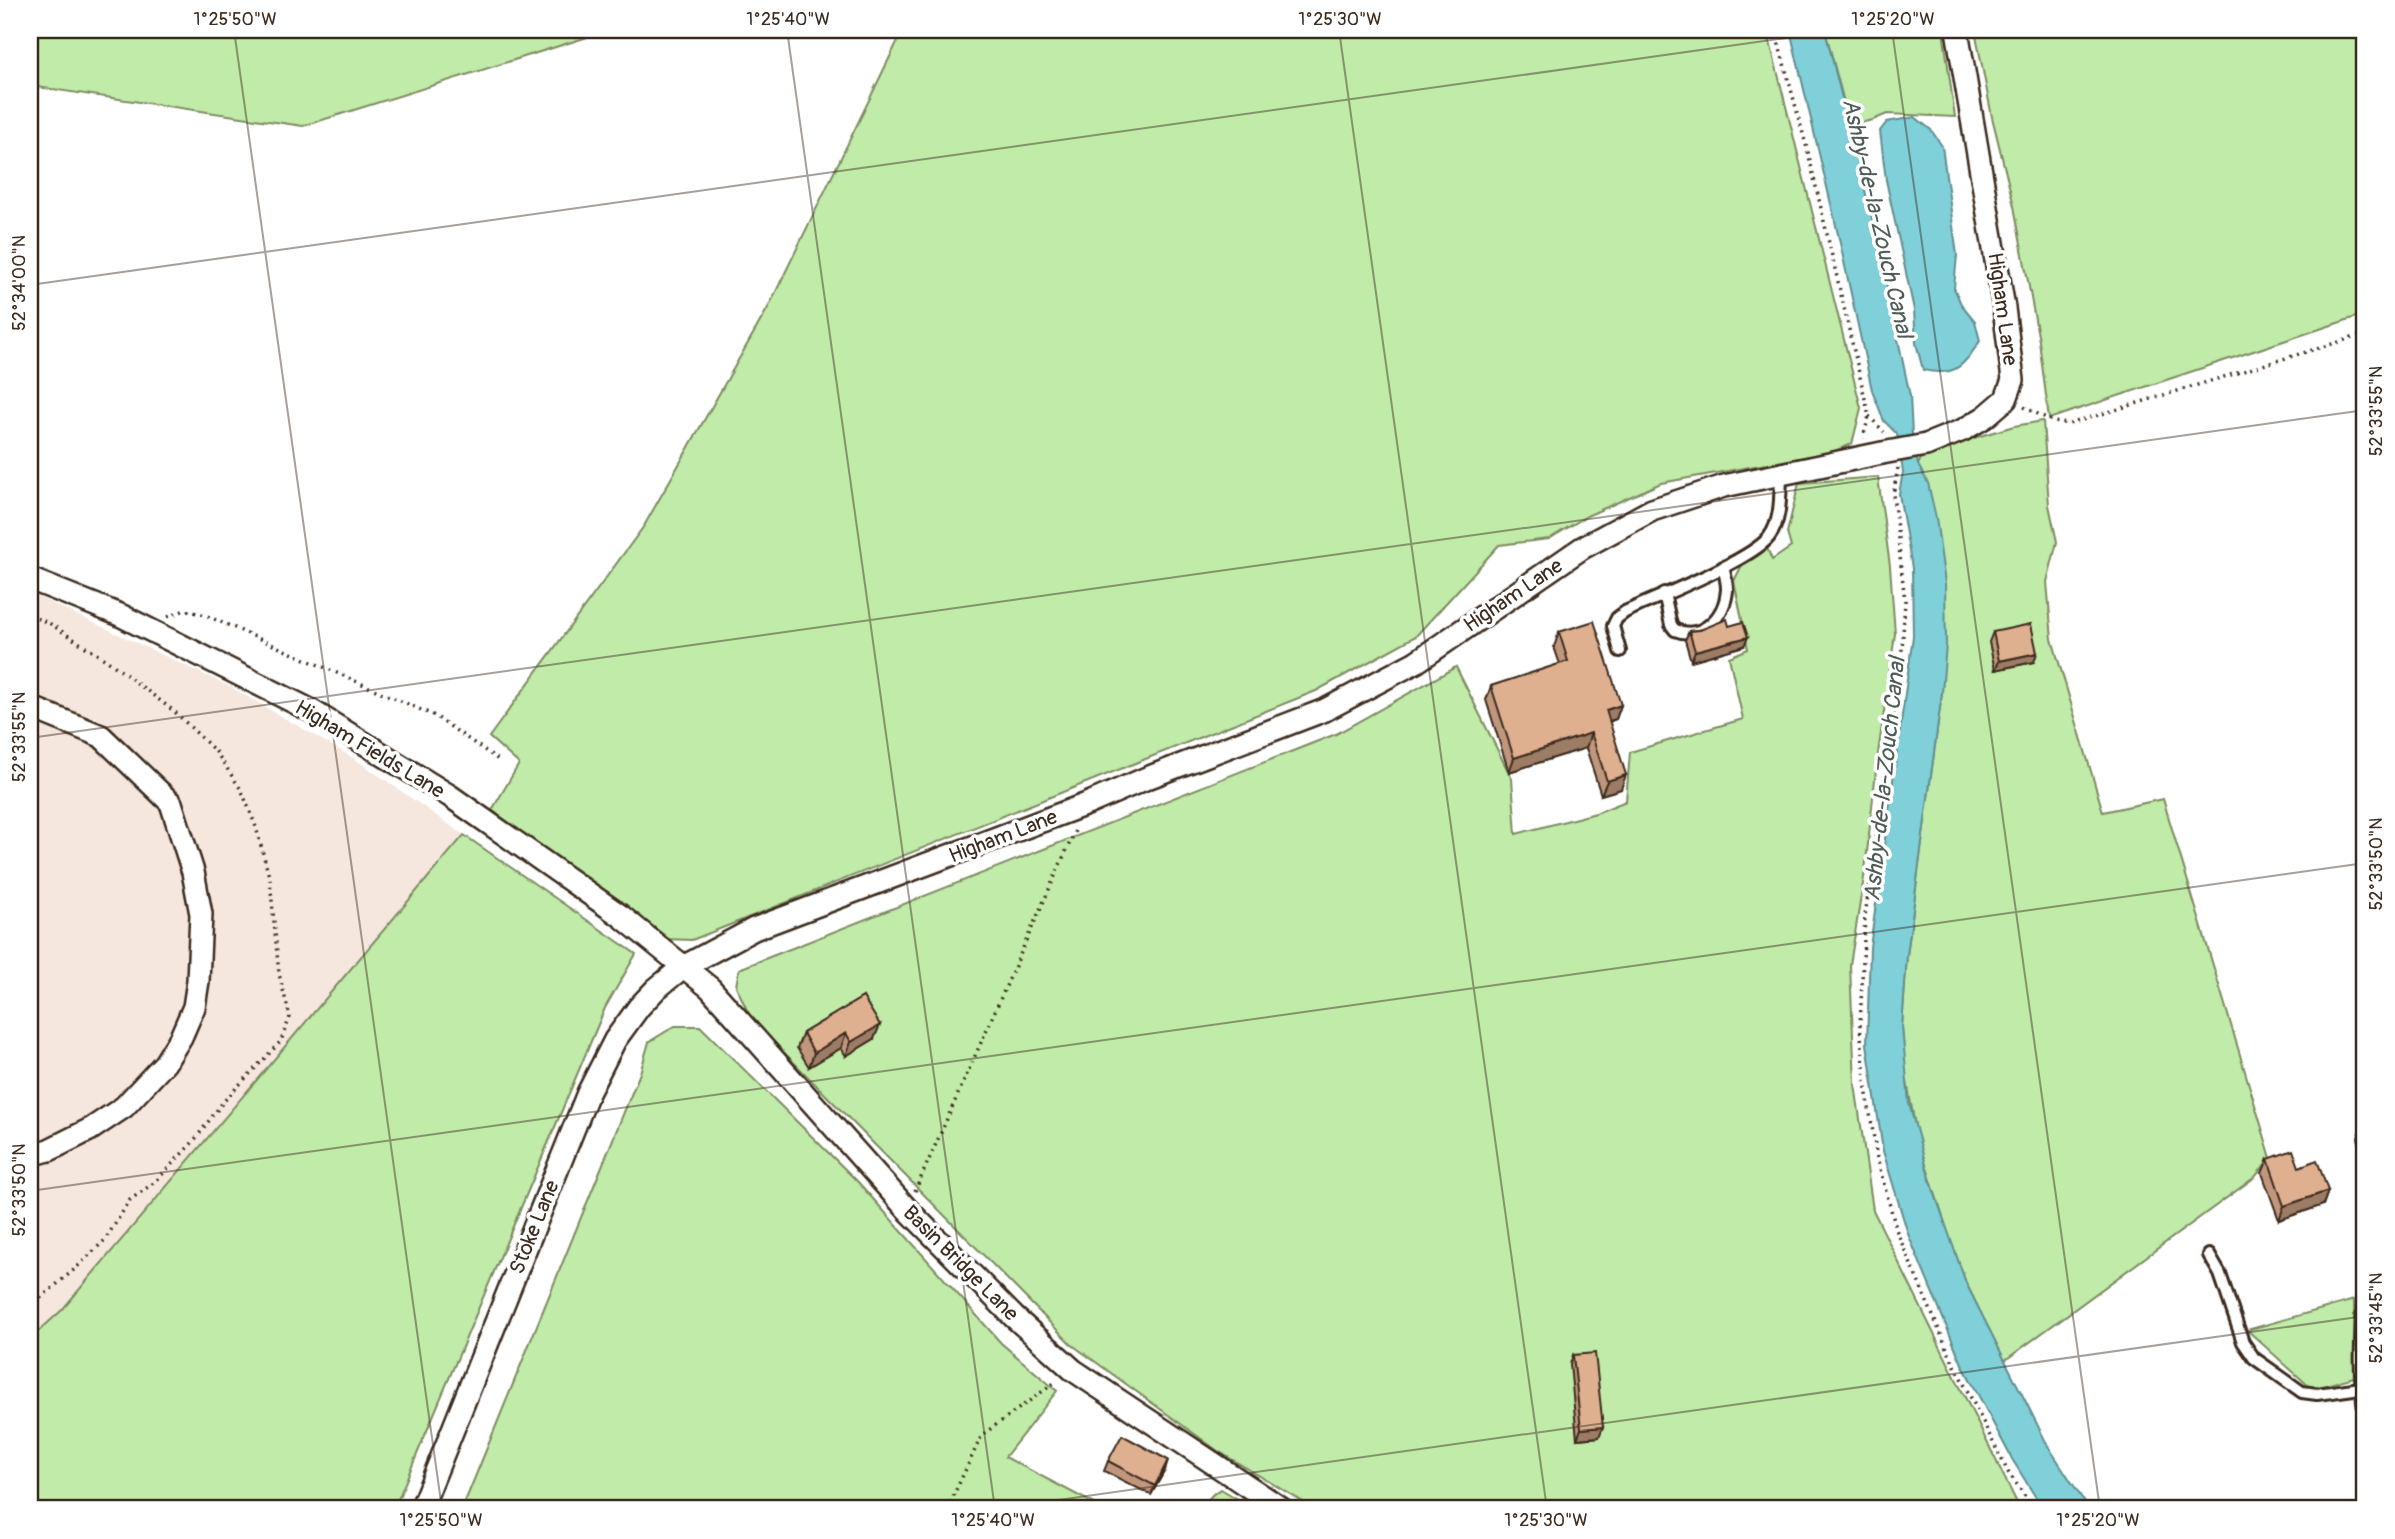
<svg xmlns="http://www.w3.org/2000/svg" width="2395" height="1539" viewBox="0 0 2395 1539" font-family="Pangolin,sans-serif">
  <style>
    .built { fill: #f5e7de }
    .green { fill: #c0eba8; stroke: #7e8a63; stroke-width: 2 }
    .water { fill: #7fd0d9; stroke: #648e8e; stroke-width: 2 }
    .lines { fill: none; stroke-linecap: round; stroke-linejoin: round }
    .lane-casing { stroke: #3b2a1e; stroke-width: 16 }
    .street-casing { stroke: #3b2a1e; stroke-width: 26 }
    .path { stroke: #3b2a1e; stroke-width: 3.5; stroke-dasharray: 2 5; stroke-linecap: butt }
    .lane { stroke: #fff; stroke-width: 10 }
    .street { stroke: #fff; stroke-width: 21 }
    .street-bridge-casing { stroke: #3b2a1e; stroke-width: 26; stroke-linecap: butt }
    .street-bridge { stroke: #fff; stroke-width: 21 }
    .wall { fill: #c0977c; stroke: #3b2a1e; stroke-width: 2 }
    .shaded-wall { fill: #9c7b65; stroke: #3b2a1e; stroke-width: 2 }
    .building { fill: #dfb090; stroke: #3b2a1e; stroke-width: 2 }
    .ticks { fill: none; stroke: #3b2a1e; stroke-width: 2; stroke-opacity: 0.45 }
    .labels { text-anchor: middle; stroke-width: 7; stroke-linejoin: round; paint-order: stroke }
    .street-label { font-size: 21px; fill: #3b2a1e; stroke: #fff }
    .water-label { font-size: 23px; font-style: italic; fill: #4f5c56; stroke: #fff }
    .neatline { fill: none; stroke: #3b2a1e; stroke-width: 2.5 }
    .ticks-label { font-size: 18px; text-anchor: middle; fill: #3b2a1e }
  </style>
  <rect width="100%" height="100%" fill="#fff"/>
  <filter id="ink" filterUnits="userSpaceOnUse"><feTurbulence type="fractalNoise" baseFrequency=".0143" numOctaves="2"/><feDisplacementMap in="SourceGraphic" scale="14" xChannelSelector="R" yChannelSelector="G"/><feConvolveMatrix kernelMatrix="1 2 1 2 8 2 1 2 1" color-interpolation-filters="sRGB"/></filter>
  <g filter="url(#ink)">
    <path class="built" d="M30,593L229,686L355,759L464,835L62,1310L30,1339Z"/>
    <path class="green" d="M30,30H610L303,126L30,86Z
      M903,30H1767L1861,408L1852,444L1832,452L1661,483L1587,516L1549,539L1499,545L1416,636L1316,691L692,940L665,939L637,923L492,810L519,764L489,737L644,526L769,306Z
      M1825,30H1943L1955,117L1887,114L1873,120L1850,125Z
      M1975,30H2365V314L2049,419L2039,341L2014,206L1992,117Z
      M2043,421L2049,505L2057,542L2047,582L2052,639L2103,812L2163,799L2271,1158L2255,1177L2004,1361L1966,1283L1950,1239L1917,1137L1905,1071L1902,1027L1907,955L1942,693L1918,465L1923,453L2014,426Z
      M1878,477L1890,566L1895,634L1877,761L1865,871L1850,965L1855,1084L1873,1210L2020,1509H1315L1218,1451L1071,1344L751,1019L736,986L739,969L1336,734L1456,667L1512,779L1516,834L1596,813L1626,801L1630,752L1743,719L1729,657L1748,649L1734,581L1743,563L1767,548L1772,560L1791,547L1787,533L1799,483Z
      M464,835L636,954L605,1008L394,1509H30V1339L62,1310Z
      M675,1026H700L858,1182L1001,1343L1057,1391L1005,1457L1104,1509H462L640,1073L649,1042Z
      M2354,1300V1377L2312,1389L2247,1330Z
      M1221,1489L1254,1509H1205C1206,1499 1213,1493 1221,1489Z"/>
    <path class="water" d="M1790,30H1825L1875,230L1910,396L1912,434L1918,465L1928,483L1936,518L1945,583L1946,644L1942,693L1907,955L1902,1027L1909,1103L1930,1180L1966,1283L2048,1446L2089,1509H2043L2012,1459L1962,1364L1908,1234L1883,1151L1867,1044L1870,947L1913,636L1912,568L1899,494L1903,472L1897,434L1884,421L1872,390L1838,234Z
      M1915,117L1931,130L1942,146L1957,255L1954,288L1961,304L1975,321L1980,341C1962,367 1956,377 1923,370L1916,343L1914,310L1886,180L1880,131L1887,122Z"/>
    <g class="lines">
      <defs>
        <path id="lane" d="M1664,593L1671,625L1675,630C1702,641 1726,616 1727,589C1727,581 1725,574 1723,567
          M1620,651L1613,626L1617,618L1625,612C1657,597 1750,561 1769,537C1782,520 1780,493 1781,473
          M2209,1255L2220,1274L2243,1342L2254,1358L2302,1392L2317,1394L2361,1388
          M2365,1279C2362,1324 2357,1370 2365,1415"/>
        <path id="street" d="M1926,445L1963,430L1985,417L2006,399L2013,380L2004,308L1957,30
          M30,579L120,615L312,711L450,796L621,916L710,988L907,1209L1014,1317L1073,1370L1282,1509
          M30,707L101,736L171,803L193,872L201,914L198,981L194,1007L181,1037L165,1063L124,1107L91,1129L49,1150L30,1155
          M421,1509L588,1093L615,1040L639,1007L656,989L683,967L754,929L1087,804L1147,778L1325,710L1416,662L1582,548L1652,510L1724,486L1882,453"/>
      </defs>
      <use href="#lane" class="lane-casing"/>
      <use href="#street" class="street-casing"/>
      <path class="path" d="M1775,30L1808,152L1869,416L1863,438
        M2024,407L2054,422L2069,424L2365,334
        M1869,416L1884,432
        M1898,468L1893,494L1905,601L1901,665L1865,916L1860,1026L1866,1088L1877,1158L1897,1232L1952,1360L2008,1472L2034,1509
        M30,616L49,623L112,664L175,712L216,752L242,791L256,827L270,880L279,974L290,1017L281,1041L223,1102L193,1142L155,1182L130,1200L105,1240L76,1268L30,1307
        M168,617L185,610L205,615L435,716L500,761
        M915,1191L1075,831
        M947,1509L982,1435L1057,1381"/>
      <use href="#lane" class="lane"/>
      <use href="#street" class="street"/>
      <defs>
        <path id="street-bridge" d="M1882,453L1926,445"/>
      </defs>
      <use href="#street-bridge" class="street-bridge-casing"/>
      <use href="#street-bridge" class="street-bridge"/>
    </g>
    <path class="wall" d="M1729,626L1744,646L1691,661L1685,640L1689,631Z
      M1559,632L1621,705L1616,719L1609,722L1621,789L1601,795L1586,748L1509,772L1486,700L1491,686L1560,664L1554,647Z
      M1993,632L2034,662L1995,670L1989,642Z
      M863,997L874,1039L846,1056L841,1048L809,1067L797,1048L803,1033Z
      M2365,1123V1161L2358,1138L2363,1124Z
      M2268,1159L2299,1167L2328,1191L2323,1205L2279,1220L2262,1173Z
      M1573,1355L1599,1437L1577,1439L1570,1364Z
      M1108,1461L1165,1470L1151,1495L1104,1471Z"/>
    <path class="shaded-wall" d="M1748,637L1744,646L1691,661L1695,651Z
      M2037,653L2034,662L1995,670L1999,661Z
      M1621,705L1616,719L1600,724L1606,710Z
      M1591,733L1586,748L1509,772L1514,758Z
      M1626,775L1621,789L1601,795L1607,781Z
      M880,1025L874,1039L846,1056L851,1042Z
      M846,1033L841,1048L809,1067L814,1053Z
      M2328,1191L2323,1205L2279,1220L2284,1206Z
      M1603,1427L1599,1437L1577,1439L1581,1429Z
      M1168,1460L1165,1470L1151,1495L1155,1486Z"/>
    <path class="building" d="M1727,619L1729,626L1743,622L1748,637L1695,651L1689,631L1700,630Z
      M1594,621L1621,705L1606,710L1626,775L1607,781L1591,733L1514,758L1491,686L1568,661L1559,632Z
      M2031,624L2037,653L1999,661L1993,632Z
      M863,997L880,1025L851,1042L846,1033L814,1053L803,1033Z
      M2293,1150L2299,1167L2317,1160L2328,1191L2284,1206L2268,1159Z
      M1595,1353L1603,1427L1581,1429L1573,1355Z
      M1122,1435L1168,1460L1155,1486L1108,1461Z"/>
  </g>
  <path class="ticks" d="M234,30L442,1509M787,30L995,1509M1339,30L1547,1509M1892,30L2100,1509M30,285L1843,30M30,738L2365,410M30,1191L2365,863M994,1509L2365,1316"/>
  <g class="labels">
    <g class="street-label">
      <text transform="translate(2003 309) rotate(82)" y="7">Higham Lane</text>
      <text transform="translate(1513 595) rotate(-34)" y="7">Higham Lane</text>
      <text transform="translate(370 749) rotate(31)" y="7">Higham Fields Lane</text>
      <text transform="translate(1003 836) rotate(-21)" y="7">Higham Lane</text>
      <text transform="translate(534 1227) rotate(-68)" y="7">Stoke Lane</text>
      <text transform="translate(961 1263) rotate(45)" y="7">Basin Bridge Lane</text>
    </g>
    <g class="water-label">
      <text transform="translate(1878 218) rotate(77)" y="8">Ashby-de-la-Zouch Canal</text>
      <text transform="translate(1884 779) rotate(-84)" y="8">Ashby-de-la-Zouch Canal</text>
    </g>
  </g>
  <rect width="2395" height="1539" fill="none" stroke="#fff" stroke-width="77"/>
  <rect x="38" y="38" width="2318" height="1462" class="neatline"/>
  <g class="ticks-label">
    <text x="235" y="25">1°25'50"W</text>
    <text x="788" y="25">1°25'40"W</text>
    <text x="1340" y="25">1°25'30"W</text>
    <text x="1893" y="25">1°25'20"W</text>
    <text transform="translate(19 283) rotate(-90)" y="6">52°34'00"N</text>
    <text transform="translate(2376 411) rotate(-90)" y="6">52°33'55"N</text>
    <text transform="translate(19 737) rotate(-90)" y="6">52°33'55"N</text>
    <text transform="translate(2376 864) rotate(-90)" y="6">52°33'50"N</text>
    <text transform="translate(19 1190) rotate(-90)" y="6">52°33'50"N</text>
    <text transform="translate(2376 1318) rotate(-90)" y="6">52°33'45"N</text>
    <text x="441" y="1526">1°25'50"W</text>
    <text x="993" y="1526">1°25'40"W</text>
    <text x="1546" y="1526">1°25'30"W</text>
    <text x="2098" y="1526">1°25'20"W</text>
  </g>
</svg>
